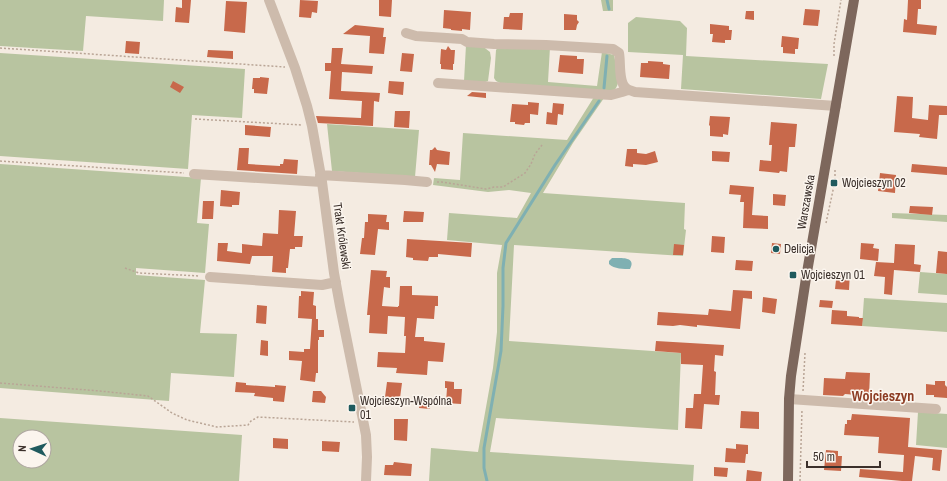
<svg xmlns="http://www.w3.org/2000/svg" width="947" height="481" viewBox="0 0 947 481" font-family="'Archivo Narrow',sans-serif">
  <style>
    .green { fill: #b8c4a0; fill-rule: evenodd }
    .water { fill: #7fb0b2 }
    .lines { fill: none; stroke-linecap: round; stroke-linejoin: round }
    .stream { stroke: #7fb0b2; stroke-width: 3 }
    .building { fill: #c8694b }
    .path { stroke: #b9a596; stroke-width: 1.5; stroke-dasharray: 2 2; stroke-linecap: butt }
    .minor { stroke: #cdbbac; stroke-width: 10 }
    .major { stroke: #7d675c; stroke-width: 10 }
    .poi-dot { fill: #1f5a5e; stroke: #fbf5ee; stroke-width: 1.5 }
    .labels { text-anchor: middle; stroke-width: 3; stroke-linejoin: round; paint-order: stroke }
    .poi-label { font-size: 12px; fill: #3b302b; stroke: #fbf5ee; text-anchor: start }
    .street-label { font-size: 12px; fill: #3b302b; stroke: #fbf5ee }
    .quarter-label { font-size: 14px; font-weight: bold; fill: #8c3b22; stroke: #fbf5ee }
  </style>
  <rect width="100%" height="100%" fill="#f4ebe1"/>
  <path class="green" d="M0,0H164L163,21L86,16L83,51L0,46Z
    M601,0H613V11H603Z
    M636,17L680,21L687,28L686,56L828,64L821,99L681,89L683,55L628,52V23Z
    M466,45H481L490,52L491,58L488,81L485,82L464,81Z
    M499,46L550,47L548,82L597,86L602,52L614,55C616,66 623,84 613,91L502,84L496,81L494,78L496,50Z
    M0,53L245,69L242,118L192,115L188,169L0,156Z
    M594,97L604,98L573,143L543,193L685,203L684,229L686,230L683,256L514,245L509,341L681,353L678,430L496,418L490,452L694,465L693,481H429L431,448L478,452L493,368L497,332V273L502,245L447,240L449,213L517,218L531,193L509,190L488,192L433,185L434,178L460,180L463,133L567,140Z
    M327,124L419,130L415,177L332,171Z
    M0,164L201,178L197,223L209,224L205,273L136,268V275L205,280L200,333L237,334L234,377L171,373L169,401L0,388Z
    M892,213L947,215V222L892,218Z
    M920,272L947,274V295L918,293Z
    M864,298L947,303V332L862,326Z
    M918,412L947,414V448L916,445Z
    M0,418L242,435L239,481H0ZM20,437H44V461H20Z"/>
  <path class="water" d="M612,258C620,258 637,256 630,269C624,269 614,269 609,264V261Z"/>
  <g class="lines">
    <path class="stream" d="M607,0L609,9
      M604,88L607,56
      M487,481L484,468V448L501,351L503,306V268L506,243L555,165L599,101"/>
  </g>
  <path class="building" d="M182,0H191L189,23L175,22L176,7L182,8Z
    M300,0L318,1L317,13L312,12L311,18L299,17Z
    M379,0H392L391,17L379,16Z
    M908,0H921V9H918L917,24L937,26L936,35L903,32L904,19L907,20Z
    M226,1L247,2L245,33L224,31Z
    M805,9L820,10L818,26L803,25Z
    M444,10L471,12L470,30L462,29V31L451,30V29L443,28Z
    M746,11H754V20L745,19Z
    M510,13H523L522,30L503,29L504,17H509Z
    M564,14L577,15V20L579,22L577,25L576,30H564Z
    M710,24L729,26V30H732L731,40H725V43L712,42L713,34H710Z
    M355,25L384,28L383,37H386L384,54L369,53L370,36L343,34Z
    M782,36L799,38L798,49H795V54L783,53V47H781Z
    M126,41L140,42L139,54L125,53Z
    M448,46L451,50H455L454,64H453V70L441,69V64H440L441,49L446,50Z
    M332,48H343L341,64L373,66L372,74L342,72L341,91L380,93L379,102L374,101L373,126L318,123L316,116L361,118L362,101L329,99L331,71H325V63H331Z
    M208,50L233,51V59L207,57Z
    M402,53L414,54L412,72L400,71Z
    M560,55L577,56V59H584L583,74L558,72Z
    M648,61L663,62V64L670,65L669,79L640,77L641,63H648Z
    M260,77L269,78L267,94L254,93V89H252L253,78H260Z
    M173,81L184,87L180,93L170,87Z
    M389,81L404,82L403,95L388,93Z
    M472,92L486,93V98L467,96Z
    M897,96L913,97L912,118L928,120L929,105L947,106V115H939L937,139L919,137L920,134L894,132Z
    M528,102L539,103L538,115L530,114V123H525L524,125L515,124V122H510L512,104L528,105Z
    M553,103L564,104L563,115L558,114L557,125L546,124L547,112L552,113Z
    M395,111H410L409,128L394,127Z
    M710,116L730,117L728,135L723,134V137L710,136V126L709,125Z
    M771,122L797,124L795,147H789L787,172L780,171L779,173L759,171L760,160L771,161L772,145H769Z
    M245,125L271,127L270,137L245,135Z
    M435,147L437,150L450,152L449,165L437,164L435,172L431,165H429L430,150H432Z
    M239,148H249L248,164L280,166V164H283L284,159L298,160L297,174L237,170Z
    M627,149H637V153L646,154L655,151L658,162L646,165L633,164V167L625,166Z
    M712,151L730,152L729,162L712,161Z
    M912,164L947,167V175L911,172Z
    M880,173L896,175L895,193L878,191Z
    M730,185L754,187L752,215L768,216V229L743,228L744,202H740L741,195L729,194Z
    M221,190L240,192L239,205H232V207L220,206Z
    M773,194L786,195L785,206L773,205Z
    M203,201H214L213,219H202Z
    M910,206L933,207L932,215L909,213Z
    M279,210L296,211L294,236H303L302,247H295V249H290L288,268H286V273L272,272L273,256H252L250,264L217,261L218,243H228L227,251L242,253V244L262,246L263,233L278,234Z
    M404,211L424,212L423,222H403Z
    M368,214L387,215L386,222H389V230L378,229L375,255L360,254L362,238H364L365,222H368Z
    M712,236L725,237L724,253L711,252Z
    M407,239L472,243L471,257L438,254V257H429L428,261L413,260V258L406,257Z
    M772,243L781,244L780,254L771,253Z
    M861,243L874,244L873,248L879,249L878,261L860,259Z
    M674,244L684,245L683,255H673Z
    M895,244L915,245L914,264L921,265L920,272L894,270L892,295L884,294L885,277L874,276L876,262L894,263Z
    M938,251L947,252V274L936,273Z
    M736,260L753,261L752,271L735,270Z
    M371,270L387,271L386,277H390V288L384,287L382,306L398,307V306H399L400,286H412V295L438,296V306H435L434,319L417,318L415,337H424V341L445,343L443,362L428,361L427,375L396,373L397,368L377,367L378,352L405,353L406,336H404L405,317L388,316L387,334L369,333L370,315H367Z
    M837,271L850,272L849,290L835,289Z
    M733,290L752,291V299L743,298L740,329L697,325V327L680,325L673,326L657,325L658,312L708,315L709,309L731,311Z
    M301,291L314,292L313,305L316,306V319H318V330H324V337H319V340H318V373H316L315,382L300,380L302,361L289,360V351L304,352V349H310L312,319L298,318L299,296H301Z
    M763,297L777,299L775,314L762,312Z
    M820,300L833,301L832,308L819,307Z
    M257,305L267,306L266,324L256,323Z
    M832,310L847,311V316L859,317V318H863L862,326L831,324Z
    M261,340L268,341V356L260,355Z
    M656,341L724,345L723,356L715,355L714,371L716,372L715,395H720L719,405L704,404L702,429L685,428L686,408H693L694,394H701L703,365L681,364V353L655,351Z
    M846,372L870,373L869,396L845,394L843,396L823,395L824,378L845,379Z
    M445,381L454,382V389H462L461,404L446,403L447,388H445Z
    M935,381H945V385L947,387V398L934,397V395H926V384L935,385Z
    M236,382L246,383V385L275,387V385L286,386L284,402L273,401V398L254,396L255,393L235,392Z
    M387,382L402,383L400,398L385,397Z
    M313,391H321L326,397L325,403L312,402Z
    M420,399L431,400L430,409L419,408Z
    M741,411L759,412V429L740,428Z
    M852,414L910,418L908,447L942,450L940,471L932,470L933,458L915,456L912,481H902L859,477L860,469L903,472L904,455L878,453L879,437L844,435L845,424H847V420H851Z
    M394,419H408L407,441L394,440Z
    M273,438L288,439V449L273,448Z
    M322,441L340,442L339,452L322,451Z
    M736,444L748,445V454H746L745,463L725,462L726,448L736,449Z
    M826,450L838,451V456H842L841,471L824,470Z
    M394,462L412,464L411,476L384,475L385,465H393Z
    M714,467L728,468L727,477L714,476Z
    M747,470L762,472L761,481H746Z"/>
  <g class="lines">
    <path class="path" d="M0,48L285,67
      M834,56V44L841,0
      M195,119L302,125
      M0,161L184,173
      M437,182H442L486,189L494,187H503L525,173L531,164L535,154L542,145
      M826,223L835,181V170
      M125,268L139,273L200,276
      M0,383L100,391L148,396L172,413L187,420L217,427L248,425L251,421L258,417L354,422
      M803,391L805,353
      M800,481L802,409"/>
    <path class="minor" d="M269,0L295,68L307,106L312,126L322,182L334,273L340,306L366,435L367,457L366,481
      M406,33L416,36L462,39L467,42L494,44L546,45L613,49L619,53C621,63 618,82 626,88C628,90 632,91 635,92L836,106
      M438,83L611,95L622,92L628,90
      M194,174L322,182
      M320,175L405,180L427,182
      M210,277L322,285L336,282
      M789,399L936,409"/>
    <path class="major" d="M788,481L789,399L791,376L806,278L854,0"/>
  </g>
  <g class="poi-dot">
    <rect x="830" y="179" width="8" height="8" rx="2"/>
    <circle cx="776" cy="249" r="4"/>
    <rect x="789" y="271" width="8" height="8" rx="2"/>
    <rect x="348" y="404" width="8" height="8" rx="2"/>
  </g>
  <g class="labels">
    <g class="poi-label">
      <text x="842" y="187">Wojcieszyn 02</text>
      <text x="784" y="253">Delicja</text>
      <text x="801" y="279">Wojcieszyn 01</text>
      <text x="360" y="405">Wojcieszyn-Wspólna<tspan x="360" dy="14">01</tspan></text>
    </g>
    <g class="street-label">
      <text transform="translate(806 202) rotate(-80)" y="4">Warszawska</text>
      <text transform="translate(342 236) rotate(82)" y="4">Trakt Królewski</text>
    </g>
    <g class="quarter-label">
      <text x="883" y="401">Wojcieszyn</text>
    </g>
  </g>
  <g transform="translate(32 449) rotate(273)"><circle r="19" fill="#fbf5ee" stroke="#aea6a0"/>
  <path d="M0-3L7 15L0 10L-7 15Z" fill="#1f5a5e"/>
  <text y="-6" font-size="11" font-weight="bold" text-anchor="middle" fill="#3b302b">N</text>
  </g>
  <path d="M807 461v6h73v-6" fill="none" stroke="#3b302b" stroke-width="2"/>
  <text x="813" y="461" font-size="12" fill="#3b302b" stroke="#fbf5ee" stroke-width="3" paint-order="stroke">50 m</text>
</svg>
